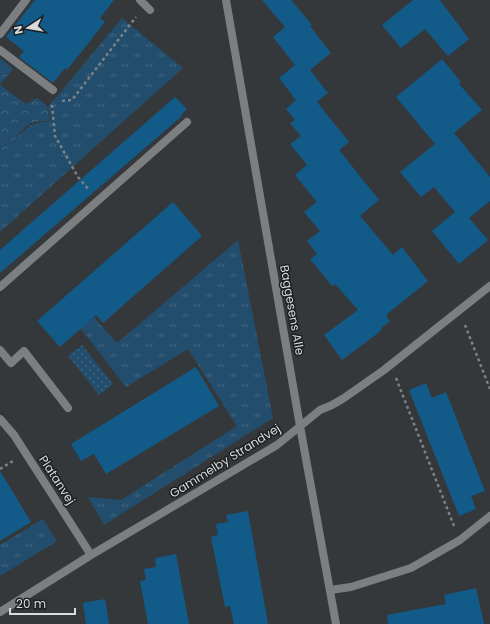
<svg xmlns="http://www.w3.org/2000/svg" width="490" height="624" viewBox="0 0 490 624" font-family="Poppins,sans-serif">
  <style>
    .grass { fill: url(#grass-tufts) }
    .forest { fill: url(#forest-crowns) }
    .park { fill: url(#park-dots) }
    .building { fill: #125b89 }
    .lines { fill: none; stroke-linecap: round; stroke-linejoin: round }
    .path { stroke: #7e8183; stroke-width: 2.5; stroke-dasharray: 3 3; stroke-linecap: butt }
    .lane { stroke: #7d7e80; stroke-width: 8 }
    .street { stroke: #7d7e80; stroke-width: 8 }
    .labels { text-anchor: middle; stroke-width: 3; stroke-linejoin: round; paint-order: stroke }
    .street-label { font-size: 12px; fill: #d8dadc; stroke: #1e1f20 }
  </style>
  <defs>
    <pattern id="grass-tufts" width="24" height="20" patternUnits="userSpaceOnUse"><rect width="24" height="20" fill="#224d6c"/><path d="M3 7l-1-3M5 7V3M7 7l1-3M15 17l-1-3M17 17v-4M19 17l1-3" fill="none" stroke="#416680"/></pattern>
    <pattern id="forest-crowns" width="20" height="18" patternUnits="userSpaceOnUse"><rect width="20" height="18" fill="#224d6c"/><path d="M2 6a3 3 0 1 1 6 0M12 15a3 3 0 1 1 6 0" fill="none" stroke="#416680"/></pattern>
    <pattern id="park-dots" width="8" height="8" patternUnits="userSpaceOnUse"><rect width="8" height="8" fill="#224d6c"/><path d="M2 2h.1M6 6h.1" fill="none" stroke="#416680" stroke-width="1.8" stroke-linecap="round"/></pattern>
  </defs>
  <rect width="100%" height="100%" fill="#35383b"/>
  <path class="grass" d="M122,18L183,68L0,232V156C12,147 18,132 32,125C37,122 45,122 51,121L48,107Z
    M238,240L273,418L104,525L88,497L121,500L237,426L188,349L126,387L78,325L92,315L117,343Z
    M43,519L57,541L0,576V545Z"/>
  <path class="forest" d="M0,58L13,69L0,85Z
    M0,85L26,104L37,98L47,106L50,121C45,121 39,121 34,122C20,126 12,148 0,156Z"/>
  <path class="park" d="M82,345L113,384L99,395L68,356Z"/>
  <path class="building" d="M35,0H114L100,18L105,22L67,70L65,68L53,83L19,57L24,51L6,37Z
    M262,0H291L312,25L310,26L331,53L310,70L328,93L317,102L349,142L339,150L379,200L360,216L393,255L402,247L428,281L386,315L390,321L381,328L382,330L342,360L324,335L358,310L335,284L332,286L310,259L317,254L307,241L320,231L304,212L317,202L295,175L307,165L290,144L301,136L290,123L295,120L286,109L296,100L279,78L295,65L273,37L285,27Z
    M413,0H440L469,39L448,56L425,29L401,48L382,25Z
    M442,59L461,82L459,84L482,110L454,133L490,177V201L469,218L488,240L459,264L432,231L455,212L434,187L421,197L400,172L435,144L396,97Z
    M175,97L187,109L181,115L182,116L0,273V250Z
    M173,202L202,236L103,323L96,315L60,347L37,321Z
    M196,367L219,406L106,474L94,454L81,461L71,444Z
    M426,383L432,398L446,392L485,491L471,496L476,509L459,516L409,390Z
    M0,471L31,522L0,541Z
    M248,511L268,624H234L230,606L225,607L211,537L218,535L216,524L228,522L226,515Z
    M176,554L189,624H148L140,581L146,580L144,569L156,567L155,558Z
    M476,588L484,624H388L387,615L446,604L444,595Z
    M105,599L109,624H86L83,603Z"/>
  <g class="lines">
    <path class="path" d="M62,101L72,100L136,17
      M52,105L55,136L78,177L89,190
      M465,325L490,389
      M396,378L454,526
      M0,469L13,461"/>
    <path class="lane" d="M140,0L150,10
      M0,34L26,0
      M0,50L53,90
      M0,287L187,122
      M0,350L11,363L24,351L68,408"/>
    <path class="street" d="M226,0L300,426L336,624
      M0,419L14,435L91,555
      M330,590L351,587L411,568L460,540L490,516
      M0,612L91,555L277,445L320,410L332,405L344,398L384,370L490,286"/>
  </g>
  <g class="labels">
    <g class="street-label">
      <text transform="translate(292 310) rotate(80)" y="4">Baggesens Alle</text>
      <text transform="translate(225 461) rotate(-32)" y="4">Gammelby Strandvej</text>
      <text transform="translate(57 480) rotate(57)" y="4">Platanvej</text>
    </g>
  </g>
  <g transform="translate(28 28) rotate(258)" stroke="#1e1f20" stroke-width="3" paint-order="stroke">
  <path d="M0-3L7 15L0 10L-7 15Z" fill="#d8dadc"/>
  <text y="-6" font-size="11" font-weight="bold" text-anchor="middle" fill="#d8dadc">N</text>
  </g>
  <path d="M10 608v6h65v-6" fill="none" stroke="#d8dadc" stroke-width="2"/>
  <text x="16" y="608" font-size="12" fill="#d8dadc" stroke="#1e1f20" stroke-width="3" paint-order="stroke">20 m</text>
</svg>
